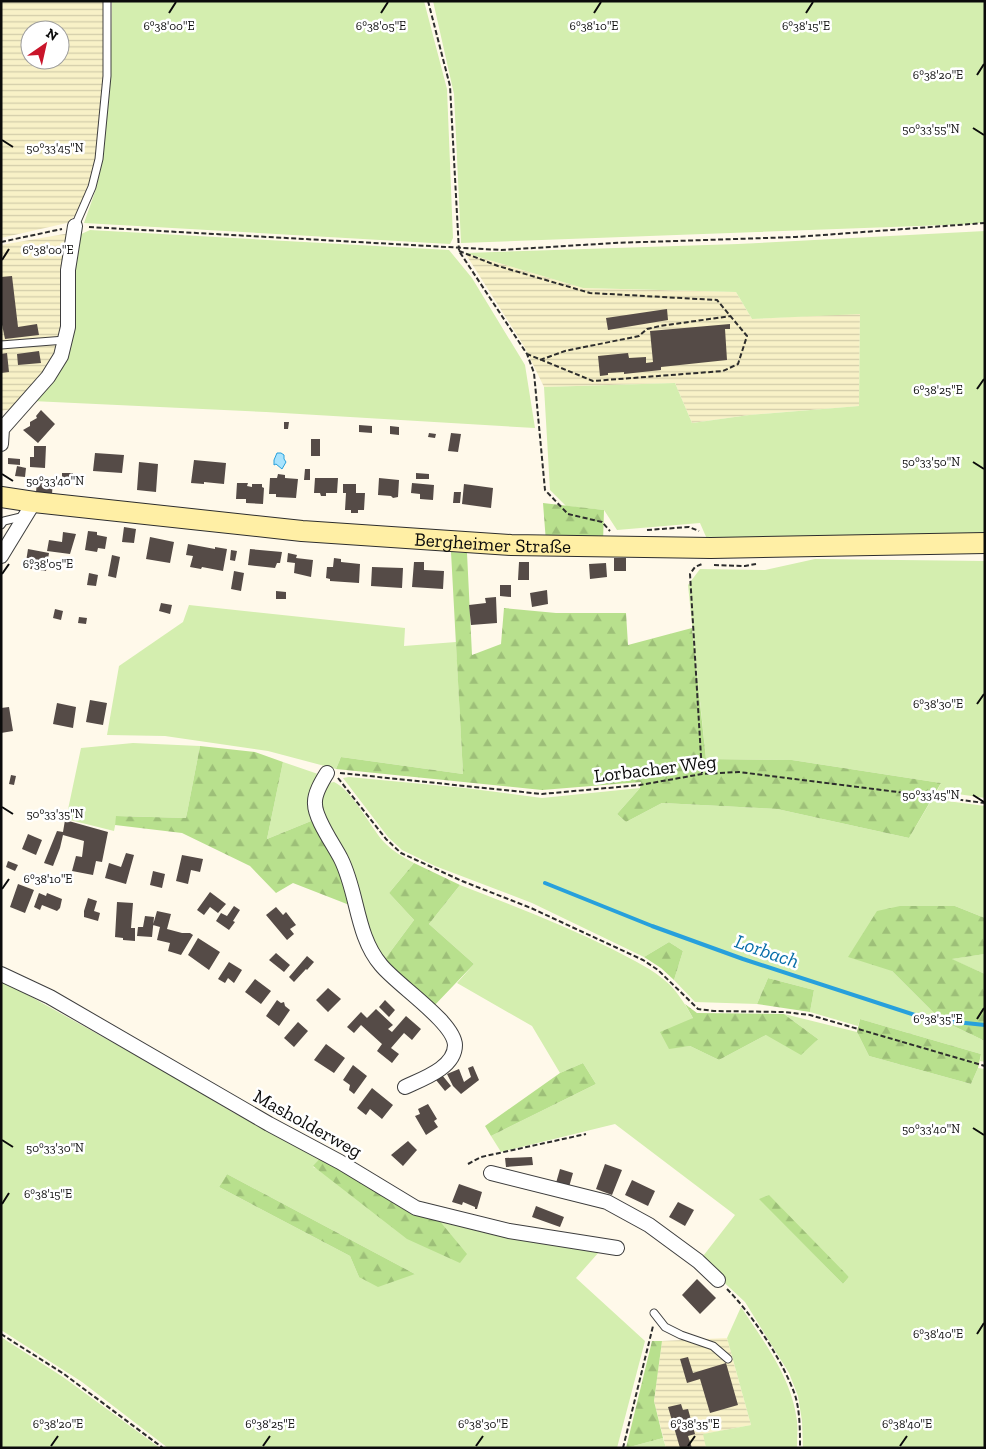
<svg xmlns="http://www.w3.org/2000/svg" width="986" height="1449" viewBox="0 0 986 1449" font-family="'Zilla Slab',serif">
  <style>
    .farmland { fill: url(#farmland-rules); fill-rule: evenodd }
    .grass { fill: #d4eeaf; fill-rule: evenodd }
    .forest { fill: url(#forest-firs) }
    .water { fill: #a8e3fd; stroke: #27a0dc }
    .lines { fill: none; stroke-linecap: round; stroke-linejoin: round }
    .stream { stroke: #27a0dc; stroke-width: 4 }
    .building { fill: #554b47 }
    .lane-casing { stroke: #3e3e3e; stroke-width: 9 }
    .street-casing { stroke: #3e3e3e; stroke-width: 16 }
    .secondary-casing { stroke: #2d2d2d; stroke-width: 22 }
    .path { stroke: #2d2d2d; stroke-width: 2; stroke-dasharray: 5 2.5; stroke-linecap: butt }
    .lane { stroke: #fff; stroke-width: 7 }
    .street { stroke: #fff; stroke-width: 14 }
    .secondary { stroke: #ffefa5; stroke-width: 20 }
    .ticks { fill: none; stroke: #0b0b0b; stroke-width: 2 }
    .labels { text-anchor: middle; stroke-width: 5; stroke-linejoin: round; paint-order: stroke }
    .street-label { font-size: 19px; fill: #0b0b0b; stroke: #fff }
    .water-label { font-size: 20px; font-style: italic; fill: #086ea9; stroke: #fff }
    .ticks-label { font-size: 12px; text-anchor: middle; fill: #0b0b0b; stroke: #fff; stroke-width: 5; stroke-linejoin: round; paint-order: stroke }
  </style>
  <defs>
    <pattern id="farmland-rules" width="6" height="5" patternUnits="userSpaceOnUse" patternTransform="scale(1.25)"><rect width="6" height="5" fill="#f8f1c7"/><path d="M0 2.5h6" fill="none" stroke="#d3cdaa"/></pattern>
    <pattern id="forest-firs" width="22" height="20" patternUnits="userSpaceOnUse" patternTransform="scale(1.25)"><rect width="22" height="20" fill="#b8e08d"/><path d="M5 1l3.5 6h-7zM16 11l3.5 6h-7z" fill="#9dbf78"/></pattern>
  </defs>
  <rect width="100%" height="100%" fill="#fff9ea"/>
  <path class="farmland" d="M1,1H103V76L96,158L88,186L76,215L67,223L1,238ZM30,30H60V60H30Z
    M70,233L64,328L54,359L12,409L1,411V245Z
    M465,253L583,288L736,292L752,319L860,313L859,406L749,415L692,423L675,383L544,387L524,346Z
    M727,1338L751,1425L704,1434L706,1448H666L654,1401L662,1341Z"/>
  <path class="grass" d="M112,1H424L447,89L453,238L450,244L84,223L96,189L102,161L111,43Z
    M433,1H985V222L973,224L461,243L454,94Z
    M90,230L449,250L472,278L525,365L535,428L266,412L32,401L67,357L72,270L77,236Z
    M985,231V536L707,539L700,523L617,530L604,510L566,506L550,490L544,387L675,383L692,423L749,415L859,406L860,314L752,319L736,292L583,288L465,253L738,244Z
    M815,559L985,561V798L937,791L941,783L792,760L706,759L688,585L700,569L765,570Z
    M189,605L405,628L404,646L456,642L463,774L341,757L336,769L268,751L165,736L107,735L119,666L183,622Z
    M133,743L200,746L186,818L117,816L114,831L66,819L81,748Z
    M283,762L318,774L311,803L316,819L267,839Z
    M349,777L465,788L542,798L640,788L617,814L626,822L662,803L777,809L909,838L932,799L985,806V918L955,906L892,971L941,1020L985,1041V1062L980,1061L981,1054L860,1019L858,1026L810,1012L814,990L768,978L757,1004L695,1002L674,980L683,951L669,942L644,957L532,903L435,866L402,850L388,837L343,778Z
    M334,782C351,789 370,826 383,841C392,851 403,857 414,863L389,893L414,920L382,963L317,804L329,783Z
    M460,885C512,905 564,925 614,950C633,960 653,969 669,984C679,994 686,1006 693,1018L669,1048L690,1046L719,1060L766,1035L818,1039L784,1014L857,1032L869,1056L971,1084L978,1068L985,1069V1448H803L802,1421L798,1396L789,1373L745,1302L700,1260L735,1215L615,1124L501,1152L491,1136L596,1084L583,1063L560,1073L532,1026L457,983L474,964L429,924ZM759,1198L849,1277L843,1284Z
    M985,954V974L951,959Z
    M1,980L187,1084L232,1112L322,1156L313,1167L438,1219L599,1252L576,1278L645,1341L617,1448H168L82,1382L1,1330ZM227,1174L415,1274L359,1277L350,1256L219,1187Z
    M741,1307C764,1342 792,1378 797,1421C798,1430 797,1439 797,1448H706L703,1434L751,1425L727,1338Z
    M1,1337L63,1377L160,1448H1Z
    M663,1438L666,1448H626Z"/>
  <path class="forest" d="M543,503L604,510L603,542H546Z
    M451,552L467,553L472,655L501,644L504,608L556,613H626L628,645L692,628L706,759L792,760L941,783L909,838L777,809L662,803L626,822L617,814L640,788L641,782L542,790L336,769L341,757L463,774Z
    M200,746L255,752L283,762L267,839L316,819L340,862L352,906L293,883L276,893L250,866L182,833L115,825L116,816L186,818Z
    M414,863L460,885L429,924L474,964L432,1008L382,963L414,920L389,893Z
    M900,906H955L985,918V954L952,959L985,974V1041L941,1020L892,971L848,957L877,911Z
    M669,942L683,951L674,980L661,968L644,957Z
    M768,978L814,990L810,1012L757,1004Z
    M685,1004L697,1013L784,1014L818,1039L801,1055L766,1035L719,1060L690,1046L669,1049L660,1032L693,1018Z
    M860,1019L981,1054L978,1068L971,1084L869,1056L857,1032Z
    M583,1063L596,1084L491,1136L485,1126L560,1073Z
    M322,1156L438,1219L467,1254L460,1263L407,1239L313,1166Z
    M227,1174L415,1274L378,1287L359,1277L350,1256L219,1187Z
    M769,1195L849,1277L843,1284L759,1199Z
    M652,1341H662L654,1401L663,1438L626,1448Z"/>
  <path class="water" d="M277,453H281L284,455V459L286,462L282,469L276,464L274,465V460Z"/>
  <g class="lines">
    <path class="stream" d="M545,883L652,926L743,959L927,1019L985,1025"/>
  </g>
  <path class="building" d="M12,276L18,327L37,324L39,335L5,339L1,320V277Z
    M667,309L668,320L608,330L606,318Z
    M730,324V329H725L727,360L661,367V370L624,374V372L608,373V375L600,376L598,356L628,353L629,358L646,357V363L653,362L650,331Z
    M39,351L41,363L18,365L17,354Z
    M7,353L9,372L1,373V354Z
    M41,410L55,424L38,443L23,430L30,426V422L37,418L36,416Z
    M284,422H289L288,429H284Z
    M359,425L372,426V433L359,432Z
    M390,426L399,427V435L390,434Z
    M429,433L436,434L435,438L428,437Z
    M451,433L461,434L458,452L448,451Z
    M311,439H320V456H311Z
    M34,446H46L45,468L30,467V457H34Z
    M95,453L124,455L122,473L93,471Z
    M8,458L20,459V465L8,464Z
    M194,460L226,463L224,484L204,482V484L191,483Z
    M139,462L158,464L156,492L137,490Z
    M17,466L26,468L25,477L15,476Z
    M305,469H310V480H304Z
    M62,473H73V481L62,480Z
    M416,473L429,474V479H416Z
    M278,474L285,475V478L298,479L296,498L276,497V494H269L270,478H277Z
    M315,478H338L337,493H326V496H321L320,493H314Z
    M379,478L399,480L398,497L393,498L391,496L378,495Z
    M37,479L53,480L52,494L36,493Z
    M237,483H248L247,486L252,487V484H262V487L264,488L263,504L246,503V499H236Z
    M412,483L434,485L433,500L420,499V494L411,493Z
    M343,484H356V493H365L364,510H358V513H351V510H345L346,493H343Z
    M464,484L493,488L491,508L462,504Z
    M454,492H461L460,503H453Z
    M124,527L136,529L134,543L122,542Z
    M88,531L97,532V535L107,537L105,549L98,548L97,552L85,550Z
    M63,532L76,534L70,554L47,551L49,540L62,542Z
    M150,537L174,542L170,563L146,559Z
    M188,544L215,549V547L227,549L223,571L202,567L201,569L190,567L193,556L186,555Z
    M28,549L49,553L46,571L25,568Z
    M250,549L282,552L280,563H277L275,568L248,565Z
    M231,550L237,551L235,561L230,560Z
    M288,553L297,555L296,558L313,560L311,577L294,573L295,563L287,562Z
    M112,555L120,557L116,578L108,576Z
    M334,558L341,559V562L360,564L359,583L330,581V579L326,578L327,567H333Z
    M614,558H626V571H614Z
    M414,562H424V570L444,571L443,589L412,587Z
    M519,562H529V580H518Z
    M606,563L607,577L590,579L589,564Z
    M372,567L403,568L402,588L371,586Z
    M234,571L244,573L241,591L231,589Z
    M89,573L98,575L96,586L87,585Z
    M500,585H511V597L500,596Z
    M547,590L548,604L532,607L530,593Z
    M276,591L286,592V599H276Z
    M496,597L497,623L471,625L469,605L486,603L485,598Z
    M161,603L172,605L170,614L159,611Z
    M55,609L63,611L61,620L53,618Z
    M79,617L87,618L86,624L78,623Z
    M90,700L107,703L103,725L86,722Z
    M57,703L76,707L73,728L53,724Z
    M9,707L13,731L1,733V708Z
    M11,775L16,776L14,785L9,784Z
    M65,820L108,832L102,862L96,861L93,875L72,871L76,856L82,857L84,841L63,835L60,848L53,866L44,863L57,831L63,832Z
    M28,834L42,840L36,855L22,849Z
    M126,853L134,855L126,884L105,878L109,863L121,867Z
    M182,855L203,859L200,872L191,870L188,884L176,881Z
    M8,861L18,865L15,871L6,867Z
    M153,871L165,874L162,888L150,885Z
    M18,884L34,890L25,913L10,907Z
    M210,892L226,904L218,913L210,907L204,915L197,910Z
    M39,893L46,896L47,893L62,899L60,908L57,911L42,905L40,910L34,907Z
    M88,898L97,901L94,911L100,913L98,921L84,917V911Z
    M117,902L133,903L131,928H135V941L123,940V938L115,937Z
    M234,906L240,910L233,921L235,922L229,930L216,921L221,913L227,916Z
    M276,907L283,915L286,912L296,925L290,929L294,934L287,940L266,915Z
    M157,911L171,914L167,929L182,933H190L193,935L181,955L168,951L170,943L157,940L160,927L153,925Z
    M145,916L154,917L152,937L137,936L138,927H143Z
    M198,938L220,952L209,970L188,955Z
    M276,953L290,965L284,972L269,960Z
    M307,956L314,962L307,970L306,969L294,982L289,977Z
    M229,962L242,970L234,983L228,978L225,983L218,979Z
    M255,979L271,991L261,1004L245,992Z
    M328,988L341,999L328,1012L316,1000Z
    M277,1000L281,1003L284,1002L285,1006L290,1010L279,1026L266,1016Z
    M385,1000L395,1010L389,1017L379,1007Z
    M376,1009L393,1025L388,1029L392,1032L406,1016L421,1029L412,1040L404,1033L391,1048L399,1054L392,1063L377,1051L382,1044L361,1025L354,1033L347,1027L361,1012L367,1018Z
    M298,1022L308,1031L294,1047L284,1038Z
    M326,1044L345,1058L334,1073L314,1060Z
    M353,1065L367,1076L354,1094L349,1090L350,1085L343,1080Z
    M473,1066L479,1080L461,1094L453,1086L447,1074L459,1069L464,1082L471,1077L468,1068Z
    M442,1075L451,1086L445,1091L436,1080Z
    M372,1088L393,1105L382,1119L370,1109L366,1115L357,1108Z
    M428,1104L437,1119L434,1121L438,1127L426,1135L415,1116L420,1114L418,1109Z
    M408,1141L417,1150L403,1166L391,1155Z
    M532,1157L533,1165L506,1167L505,1158Z
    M605,1164L622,1170L612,1195L596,1189Z
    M560,1169L573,1173L569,1187L556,1183Z
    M632,1180L655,1191L648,1206L625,1195Z
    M459,1184L482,1192L477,1209H475V1207L463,1202L462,1205L452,1202Z
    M678,1202L694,1210L685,1226L669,1217Z
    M536,1206L564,1217L560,1227L532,1217Z
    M697,1279L716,1298L700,1314L682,1295Z
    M688,1357L693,1373L726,1363L738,1405L710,1413L700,1379L687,1383L680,1359Z
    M681,1404L683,1410L688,1409L695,1434L688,1436L692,1448H680L668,1407Z"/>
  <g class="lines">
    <defs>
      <path id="lane" d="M75,226L92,187L99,159L107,76V1
        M1,345L65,340
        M1,525L4,521L25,516
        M654,1313L665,1327L681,1335L713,1346L728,1359"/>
      <path id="street" d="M1,444L2,429L48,377L61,356L68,327V270L75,226
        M1,556L34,502
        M327,773C322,781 314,794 315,804C315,819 334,845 341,859C358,893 356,936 381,965C397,985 454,1022 455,1045C455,1068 422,1079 405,1087
        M1,974L50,997L269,1124L340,1162L416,1208L509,1231L617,1248
        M491,1173L607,1202L649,1225L698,1261L718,1280"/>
      <g id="secondary">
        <path id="s1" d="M1,497L34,502L302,531L511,545L711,548L985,543"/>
      </g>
    </defs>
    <use href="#lane" class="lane-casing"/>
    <use href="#street" class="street-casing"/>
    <use href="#secondary" class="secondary-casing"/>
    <path class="path" d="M428,1L450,86L459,251L527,354L534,373L545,490L568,514L602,522L610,531
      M89,227L501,250L614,243L796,237L985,223
      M1,242L62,229
      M459,251L498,266L590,293L717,300L747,336L738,364L723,371L593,381L527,354
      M540,360L565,351L639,336L647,329L660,326L731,316
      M647,530L689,527L699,531
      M714,565L745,566L756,564
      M340,773L542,794L640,785L702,774L739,772L985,803
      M702,773L690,574L695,567L702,564
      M338,778L386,839L401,853L462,881L531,908L643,960L658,970L698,1009L714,1011L784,1012L810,1015L985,1066
      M468,1164L481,1157L586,1134
      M727,1289C752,1314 783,1361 795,1395C800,1411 800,1430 800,1448
      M1,1334L64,1374L163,1448
      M623,1448L653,1326"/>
    <use href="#lane" class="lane"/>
    <use href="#street" class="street"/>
    <use href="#secondary" class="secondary"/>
  </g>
  <path class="ticks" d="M169,13L176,2M381,13L388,2M594,13L601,2M806,13L813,2M977,75L984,64M973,128L984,135M2,140L13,147M2,260L9,249M977,389L984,379M973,462L984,469M2,474L13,481M2,574L9,564M977,704L984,694M973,795L984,802M2,807L13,814M2,889L9,879M977,1019L984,1008M973,1128L984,1135M2,1140L13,1147M2,1204L9,1193M977,1334L984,1323M51,1446L58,1436M263,1446L270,1436M476,1446L483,1436M688,1446L695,1436M900,1446L907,1436"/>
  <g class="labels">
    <g class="street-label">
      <text dy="7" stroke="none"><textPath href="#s1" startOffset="494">Bergheimer Straße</textPath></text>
      <text transform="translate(655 768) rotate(-7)" y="7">Lorbacher Weg</text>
      <text transform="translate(308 1123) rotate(29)" y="7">Masholderweg</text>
    </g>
    <g class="water-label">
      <text transform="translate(767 951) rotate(19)" y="7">Lorbach</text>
    </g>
  </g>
  <g class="ticks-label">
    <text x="169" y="30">6°38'00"E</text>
    <text x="594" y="30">6°38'10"E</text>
    <text x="806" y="30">6°38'15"E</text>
    <text x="381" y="30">6°38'05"E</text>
    <text x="938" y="79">6°38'20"E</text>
    <text x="931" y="133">50°33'55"N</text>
    <text x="55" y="152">50°33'45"N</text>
    <text x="48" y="254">6°38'00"E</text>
    <text x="938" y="394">6°38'25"E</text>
    <text x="931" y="466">50°33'50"N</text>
    <text x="55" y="485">50°33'40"N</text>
    <text x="48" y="568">6°38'05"E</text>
    <text x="938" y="708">6°38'30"E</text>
    <text x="931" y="799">50°33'45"N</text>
    <text x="55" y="818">50°33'35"N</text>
    <text x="48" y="883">6°38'10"E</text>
    <text x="938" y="1023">6°38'35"E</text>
    <text x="931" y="1133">50°33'40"N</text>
    <text x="55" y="1152">50°33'30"N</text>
    <text x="48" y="1198">6°38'15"E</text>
    <text x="938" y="1338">6°38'40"E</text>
    <text x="58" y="1428">6°38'20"E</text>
    <text x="270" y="1428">6°38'25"E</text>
    <text x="483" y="1428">6°38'30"E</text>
    <text x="695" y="1428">6°38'35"E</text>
    <text x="907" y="1428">6°38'40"E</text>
  </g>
  <rect width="986" height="1449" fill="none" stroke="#0b0b0b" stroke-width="5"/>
  <g transform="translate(45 45) rotate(34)"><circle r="24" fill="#ffffff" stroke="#9d9d9d"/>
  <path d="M0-4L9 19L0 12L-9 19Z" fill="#c9152a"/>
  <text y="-8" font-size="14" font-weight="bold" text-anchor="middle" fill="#0b0b0b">N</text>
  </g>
</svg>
